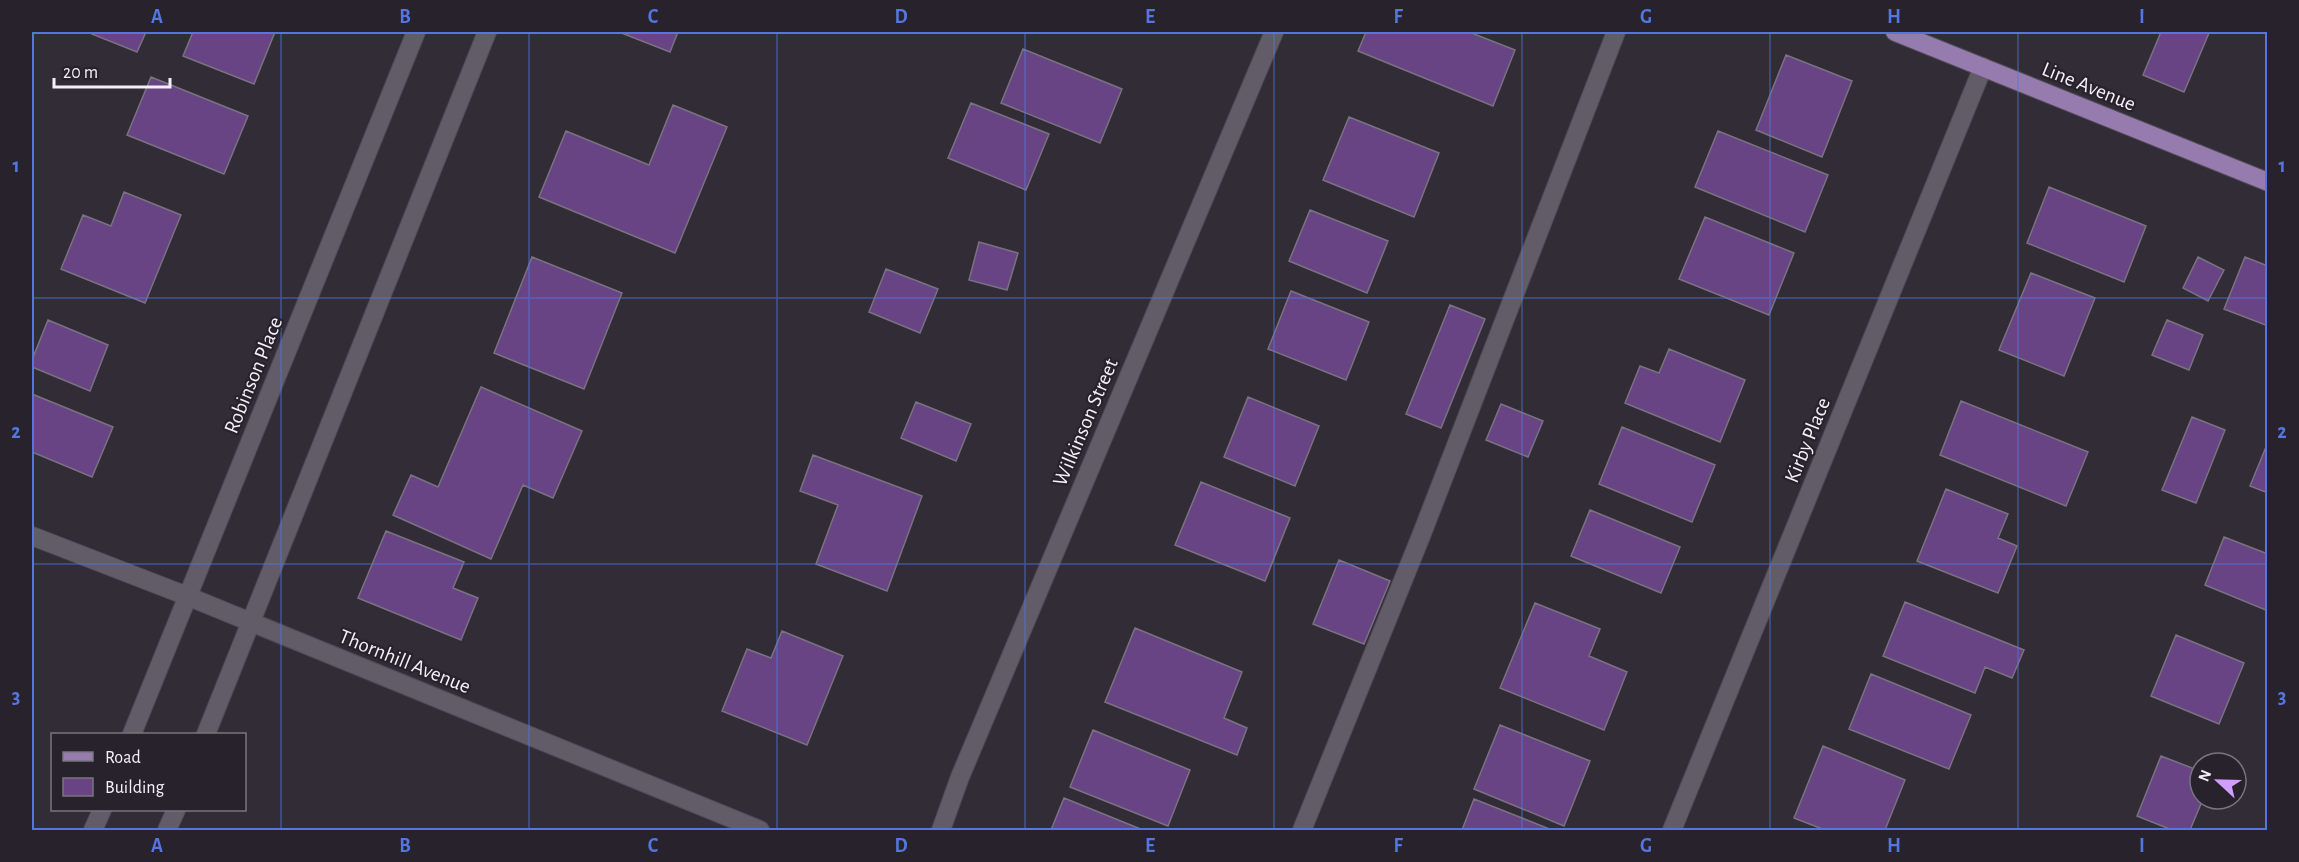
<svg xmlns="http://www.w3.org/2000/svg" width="2299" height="862" viewBox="0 0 2299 862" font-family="'Alegreya Sans',sans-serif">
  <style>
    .building { fill: #684485; stroke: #797280; stroke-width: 1.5 }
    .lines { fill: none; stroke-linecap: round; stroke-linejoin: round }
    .minor-casing { stroke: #4e4953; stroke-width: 20 }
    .major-casing { stroke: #4e4953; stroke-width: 20 }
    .minor { stroke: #625b68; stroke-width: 18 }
    .major { stroke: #967cae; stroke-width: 18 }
    .grid { fill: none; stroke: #5376e0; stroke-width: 1.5; stroke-opacity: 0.55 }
    .labels { text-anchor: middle; stroke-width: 4.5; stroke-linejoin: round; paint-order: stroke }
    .street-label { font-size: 21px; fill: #f4f0f8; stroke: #28222d }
    .neatline { fill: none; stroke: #5376e0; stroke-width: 2 }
    .grid-label { font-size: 20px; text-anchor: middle; font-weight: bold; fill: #5376e0 }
  </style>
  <rect width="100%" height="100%" fill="#322c37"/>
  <path class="building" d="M94,32H146L137,52L92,34Z
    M193,32H275L254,84L183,56Z
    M619,32H678L670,52Z
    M1366,32H1469L1515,50L1493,106L1358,51Z
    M2161,32L2209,33L2184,92L2143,75Z
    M1023,49L1122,89L1100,143L1001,103Z
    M1786,55L1852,81L1822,157L1756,130Z
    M151,77L248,116L224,174L127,135Z
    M971,103L1049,134L1026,190L948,158Z
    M673,105L727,127L675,253L539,197L566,131L649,165Z
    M1349,117L1439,153L1414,217L1323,180Z
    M1718,131L1828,175L1805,232L1695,187Z
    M2049,187L2146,226L2124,282L2027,243Z
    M124,192L181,215L145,303L61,269L83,215L111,226Z
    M1310,210L1388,241L1367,293L1289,261Z
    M1705,217L1794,253L1769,315L1679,279Z
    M979,242L1018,253L1007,290L969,280Z
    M532,257L622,293L584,389L494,353Z
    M2198,257L2224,270L2208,301L2183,288Z
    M2245,257L2268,266V326L2224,309Z
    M886,269L938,289L920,333L869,312Z
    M2031,273L2095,298L2064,376L1999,350Z
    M1291,291L1369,322L1346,380L1268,349Z
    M1450,305L1485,319L1441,428L1406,414Z
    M48,320L108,345L90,391L32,367V360Z
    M2167,320L2203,335L2189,370L2152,355Z
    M1669,349L1745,380L1720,442L1625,403L1640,366L1659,373Z
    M481,387L582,431L553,498L523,485L491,559L393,515L411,475L438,487Z
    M32,394L113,427L92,477L32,452Z
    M1248,397L1319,426L1295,486L1224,457Z
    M1961,401L2088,452L2066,506L1940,455Z
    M916,402L971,424L956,461L901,438Z
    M1501,404L1543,421L1528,457L1486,440Z
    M2192,417L2225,430L2196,503L2162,490Z
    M1622,427L1715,465L1692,522L1599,484Z
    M2268,442V493L2250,486Z
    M813,455L922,496L887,591L816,564L838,505L800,491Z
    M1201,482L1290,518L1265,581L1175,545Z
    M1946,489L2008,514L1998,538L2017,546L1998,593L1917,561Z
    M1590,510L1680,547L1661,593L1571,556Z
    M386,531L464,562L453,588L478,598L461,640L358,598Z
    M2224,537L2268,554V611L2205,585Z
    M1339,560L1390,581L1364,644L1313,624Z
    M1905,602L2024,650L2012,678L1985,667L1975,693L1883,656Z
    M1535,603L1600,629L1589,656L1627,672L1604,730L1500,688Z
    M1135,628L1242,672L1224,718L1247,728L1237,755L1105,702Z
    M782,631L843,656L807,745L722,711L747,649L771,658Z
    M2176,635L2244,663L2219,724L2151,696Z
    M1871,674L1971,715L1949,769L1849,729Z
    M1500,725L1590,761L1564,826L1474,789Z
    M1093,730L1190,770L1168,826L1070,787Z
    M1823,746L1905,780L1885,830H1825L1794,818Z
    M2161,756L2200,771V799H2203L2190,830H2172L2137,816Z
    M1064,798L1143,830H1051Z
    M1474,799L1552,830H1462Z"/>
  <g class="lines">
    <defs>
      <path id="minor" d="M32,536L187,596L760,830
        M132,734L416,32
        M206,734L487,32
        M93,830L102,810
        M167,830L176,810
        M941,830L960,777L1274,32
        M1302,830L1421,536L1616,32
        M1672,830L1983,67"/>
      <path id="major" d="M1895,32L2268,182"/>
    </defs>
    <use href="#minor" class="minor-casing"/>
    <use href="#major" class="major-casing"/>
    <use href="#minor" class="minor"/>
    <use href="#major" class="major"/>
  </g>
  <path class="grid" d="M281,32V830M529,32V830M777,32V830M1025,32V830M1274,32V830M1522,32V830M1770,32V830M2018,32V830M32,298H2268M32,564H2268"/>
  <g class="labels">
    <g class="street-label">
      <text transform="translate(2089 86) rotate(22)" y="7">Line Avenue</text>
      <text transform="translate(253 375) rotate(-68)" y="7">Robinson Place</text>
      <text transform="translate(1085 422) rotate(-67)" y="7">Wilkinson Street</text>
      <text transform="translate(1807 440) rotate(-68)" y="7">Kirby Place</text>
      <text transform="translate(405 661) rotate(22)" y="7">Thornhill Avenue</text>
    </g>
  </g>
  <rect width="2299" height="862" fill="none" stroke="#28222d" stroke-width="66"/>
  <rect x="51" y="733" width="195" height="78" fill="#28222d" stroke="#7a747e" stroke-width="1.5"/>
  <rect x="63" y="752" width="30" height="9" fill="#967cae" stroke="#7a747e" stroke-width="1.5"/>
  <text x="105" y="763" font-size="18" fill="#f4f0f8">Road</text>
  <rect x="63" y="778" width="30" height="18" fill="#684485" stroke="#7a747e" stroke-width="1.5"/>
  <text x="105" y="793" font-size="18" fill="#f4f0f8">Building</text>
  <g transform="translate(2218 781) rotate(292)"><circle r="28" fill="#28222d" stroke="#7a747e" stroke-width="1.5"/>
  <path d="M0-4.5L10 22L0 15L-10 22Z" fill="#d19dfe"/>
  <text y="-9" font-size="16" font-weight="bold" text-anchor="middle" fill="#f4f0f8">N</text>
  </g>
  <path d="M54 78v9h116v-9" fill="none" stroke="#f4f0f8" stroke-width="3"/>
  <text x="63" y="78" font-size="18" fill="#f4f0f8" stroke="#28222d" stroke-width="4.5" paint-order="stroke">20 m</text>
  <rect x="33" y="33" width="2233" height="796" class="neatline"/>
  <g class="grid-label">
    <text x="157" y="23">A</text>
    <text x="405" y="23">B</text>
    <text x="653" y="23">C</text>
    <text x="901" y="23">D</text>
    <text x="1150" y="23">E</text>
    <text x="1398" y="23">F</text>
    <text x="1646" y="23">G</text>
    <text x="1894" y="23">H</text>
    <text x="2142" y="23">I</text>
    <text x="16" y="172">1</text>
    <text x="2282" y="172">1</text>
    <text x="16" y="438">2</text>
    <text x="2282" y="438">2</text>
    <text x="16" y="703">3</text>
    <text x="2282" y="703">3</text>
    <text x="157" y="852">A</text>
    <text x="405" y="852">B</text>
    <text x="653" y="852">C</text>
    <text x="901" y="852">D</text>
    <text x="1150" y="852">E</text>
    <text x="1398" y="852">F</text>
    <text x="1646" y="852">G</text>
    <text x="1894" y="852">H</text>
    <text x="2142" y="852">I</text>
  </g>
</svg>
